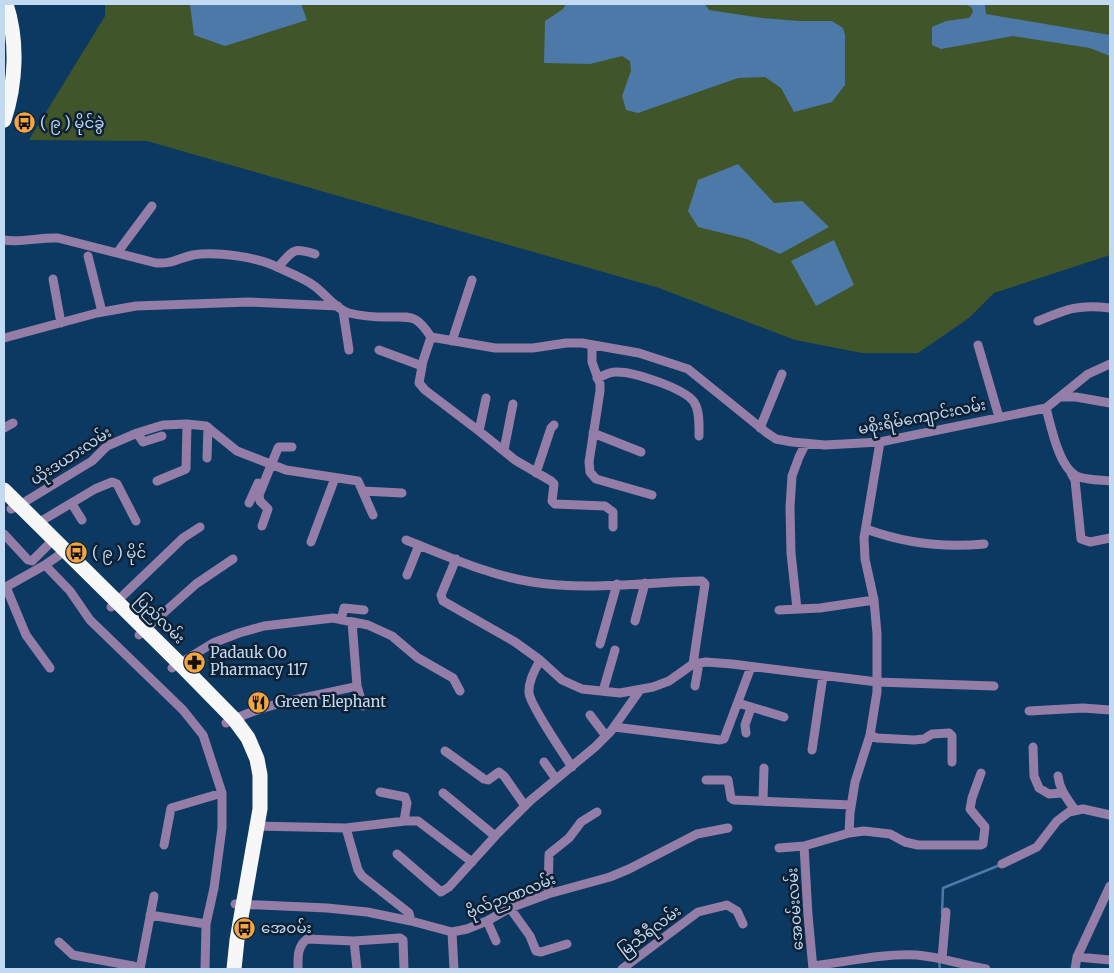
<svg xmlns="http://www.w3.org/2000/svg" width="1114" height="973" viewBox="0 0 1114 973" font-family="Merriweather,'Noto Sans Myanmar',serif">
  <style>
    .green { fill: #405529 }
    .water { fill: #4c79a7 }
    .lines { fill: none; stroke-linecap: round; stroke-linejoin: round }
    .stream { stroke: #4c79a7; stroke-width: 2.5 }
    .street { stroke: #947da7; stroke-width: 9 }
    .highway { stroke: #f7f7f7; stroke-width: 15 }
    .labels { text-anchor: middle; stroke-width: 5; stroke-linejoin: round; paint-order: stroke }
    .poi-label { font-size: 15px; fill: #c2d9f2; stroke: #0e2033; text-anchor: start }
    .street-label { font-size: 15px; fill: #c2d9f2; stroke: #0e2033 }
  </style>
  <rect width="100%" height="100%" fill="#0b3962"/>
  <path class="green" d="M105,4H1110V255L994,293L969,318L918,353H862L795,340L659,288L147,141L29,140L105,16Z"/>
  <path class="water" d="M186,4H301L307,20L225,46L194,35L190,5Z
    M566,4H705L709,10L762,18L799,21H832L843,28L845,35V85L832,102L794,112L781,88L765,77L738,78L638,113L626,110L622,96L631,71L630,61L622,56L590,64L544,63L545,21L563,9Z
    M966,4H985L986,14L1110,35V56L1090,48L1013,36L941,49L932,45V27L946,21L969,18L973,12L972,8Z
    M738,164L774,203L802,201L829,227L780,254L747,239L698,227L688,211L698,180Z
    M834,240L854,285L816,306L791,261Z"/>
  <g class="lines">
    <path class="stream" d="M942,913L943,888L1000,865
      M939,961L940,969"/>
    <path class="street" d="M4,240C21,243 40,237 58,238L156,263C173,264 179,258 193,255C215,251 259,257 279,268C290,273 303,278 313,285C325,293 335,309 349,313C361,316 375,317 387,317C412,317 416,314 431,337L495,348H533L566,343H582L639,353L688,369L767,433L776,439L792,442L825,445L880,442L1046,408L1088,374L1110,364
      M117,253L152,206
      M88,256L102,312
      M278,267C294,250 292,247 315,254
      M53,279L61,323
      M343,311L349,350
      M1038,321C1067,309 1078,304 1110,308
      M431,337L423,361L419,383L425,390L479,431L515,460L551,481L554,484L552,501L555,504L605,506L613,512V527
      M4,338L97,313L136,306L248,302L338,306
      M452,341L472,280
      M592,345V362L600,384V391L589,462L590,472L596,479L652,495
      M978,345L999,417
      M379,350L422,366
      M597,378C603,376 609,372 615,372C632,371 684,388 694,402C700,411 699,426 699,436
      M1060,397H1076L1110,403
      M1046,408C1051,426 1059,470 1079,477C1088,480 1101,480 1110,481
      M4,428L13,423
      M760,428L782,374
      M479,431L486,398
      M137,433L143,442L162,436
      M593,433L641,452
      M504,450L513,404
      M207,458L208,427
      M536,473L551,428L554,425
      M1071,473L1075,480L1081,539L1090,542L1110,538
      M157,481L186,469L187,424
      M363,491L402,493
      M249,503L258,483
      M72,504L82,520
      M11,509L18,506L92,461L107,446L137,433L163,425L187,424L206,426L237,451L286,470L358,481L373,515
      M38,523L95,489L112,482L117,484L136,521
      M262,526L268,509L260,501L259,495L278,448L279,447H292
      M866,529C904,543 943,548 984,544
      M4,534L28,560L32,561L48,545
      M406,540C447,556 488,575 532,582C588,591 646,582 702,581L705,584L693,664
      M311,542L335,478
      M456,559L441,595L443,601L515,642L540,660L562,680L582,689L620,693L653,687L669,681L693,664L706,662L732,664L877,682L994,686
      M45,565L70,591L90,620L183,710L203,735L222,793V828L214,888L206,924L205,969
      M407,575L419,545
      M6,587L26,635L50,668
      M4,588L45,565L65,551
      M111,607L183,538L200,527
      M797,609L791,553L790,507L792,476L799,457L806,443
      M779,610L820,608L874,600
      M341,620L344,608L364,610
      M635,621L645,583
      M352,622L357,686L363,706
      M139,635L196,584L233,559
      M600,644L617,584
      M540,660C535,670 528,682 529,693C530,705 563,753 572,767
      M172,668L213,643L239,633L264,626L333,618L368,625L392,636L418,658L453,678L460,691
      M695,686L699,663
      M603,691L615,650
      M738,703L784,717
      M1029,711L1083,708L1110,710
      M590,715L606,736
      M226,723C267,702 313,697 357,686
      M614,727L720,740L724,739L751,667
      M746,733L745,725L751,708
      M870,735L877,738L914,740L924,739L932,734L949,733L952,736V762
      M1033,747L1034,776L1039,788L1049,794L1062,793
      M812,750L823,676
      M445,751L484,779L488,780L499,772L504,776L525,806
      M544,762L556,779
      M1058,776C1060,791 1067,798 1075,810
      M706,780H728L731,798L734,800L851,805
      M380,792L405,797L407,803L404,821
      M443,793L495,836
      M763,800L764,768
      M254,826L346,828L405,821H418L472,862
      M346,828L358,870L362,876L409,913L411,921
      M849,833L850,813L855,782L870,735L877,692V634L874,600L865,559L864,538L880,442
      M164,845L171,808L222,793
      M804,846L808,915L813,969
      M779,848L804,846L849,833L864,831L890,834L905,842L918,845H981L983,844L985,827L970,809L972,798L981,773
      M397,854L441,892L449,887L498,833L531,800L595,747L611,731L640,690
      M1002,864L1037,847L1057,821L1069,812L1083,809L1110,815
      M548,894L549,854L569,838L581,822L597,812
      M235,904L327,908L367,912L411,921L452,932L467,929L487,921L510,908L548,894L610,877L629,869L697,834L728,828
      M510,908L530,936L536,951L541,952L567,944
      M150,915L206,924
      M487,921L496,941
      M452,932L454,969
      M354,941L357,969
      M59,942L73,955L133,966L140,969
      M1077,957L1110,960
      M942,959L946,912
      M813,966C847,962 883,953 917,955C940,957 963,965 986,969
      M140,969L154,896
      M298,969C298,957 297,947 307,939L354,941L400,938L403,940L404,969
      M622,969L698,912L727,905L737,911L743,924
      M1075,969L1077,957L1110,886"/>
    <path class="highway" d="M4,120C16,83 18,41 6,4
      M4,490L180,664L234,719L248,738L257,759L260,775V809L237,940L234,969"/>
  </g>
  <defs>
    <symbol id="bus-disc" viewBox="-11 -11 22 22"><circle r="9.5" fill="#f2a541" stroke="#0e2033"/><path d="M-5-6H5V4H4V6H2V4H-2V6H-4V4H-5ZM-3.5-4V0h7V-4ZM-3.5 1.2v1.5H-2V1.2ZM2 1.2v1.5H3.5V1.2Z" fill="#111"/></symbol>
    <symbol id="pharmacy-disc" viewBox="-11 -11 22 22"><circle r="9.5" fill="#f2a541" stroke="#0e2033"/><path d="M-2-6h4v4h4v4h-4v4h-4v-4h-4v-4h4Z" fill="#111"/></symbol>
    <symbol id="restaurant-disc" viewBox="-11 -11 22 22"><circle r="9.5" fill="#f2a541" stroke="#0e2033"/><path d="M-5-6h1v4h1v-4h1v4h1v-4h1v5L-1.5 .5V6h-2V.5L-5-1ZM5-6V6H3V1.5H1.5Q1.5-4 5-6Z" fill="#111"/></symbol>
  </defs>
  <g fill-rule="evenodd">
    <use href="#bus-disc" x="12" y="110" width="25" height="25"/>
    <use href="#bus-disc" x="64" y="540" width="25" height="25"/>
    <use href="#pharmacy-disc" x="182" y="650" width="25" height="25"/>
    <use href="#restaurant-disc" x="246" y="690" width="25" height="25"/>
    <use href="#bus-disc" x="232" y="916" width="25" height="25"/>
  </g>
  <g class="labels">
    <g class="poi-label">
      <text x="40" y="128">( ၉ ) မိုင်ခွဲ</text>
      <text x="92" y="558">( ၉ ) မိုင်</text>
      <text x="210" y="658">Padauk Oo<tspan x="210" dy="17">Pharmacy 117</tspan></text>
      <text x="275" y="707">Green Elephant</text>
      <text x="261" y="933">အေဝမ်း</text>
    </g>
    <g class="street-label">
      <text transform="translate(922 417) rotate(-11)" y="5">မစိုးရိမ်ကျောင်းလမ်း</text>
      <text transform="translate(71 456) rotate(-33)" y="5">ယိုးဒယားလမ်း</text>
      <text transform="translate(160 619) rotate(45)" y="5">ပြည်လမ်း</text>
      <text transform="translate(511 896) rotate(-22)" y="5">ဗိုလ်ဉာဏလမ်း</text>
      <text transform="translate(795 909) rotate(-94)" y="5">အေဝမ်းလမ်း</text>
      <text transform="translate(650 931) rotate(-37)" y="5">မြသီရီလမ်း</text>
    </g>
  </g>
  <rect width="1114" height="973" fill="none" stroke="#c2d9f2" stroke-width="10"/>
</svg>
